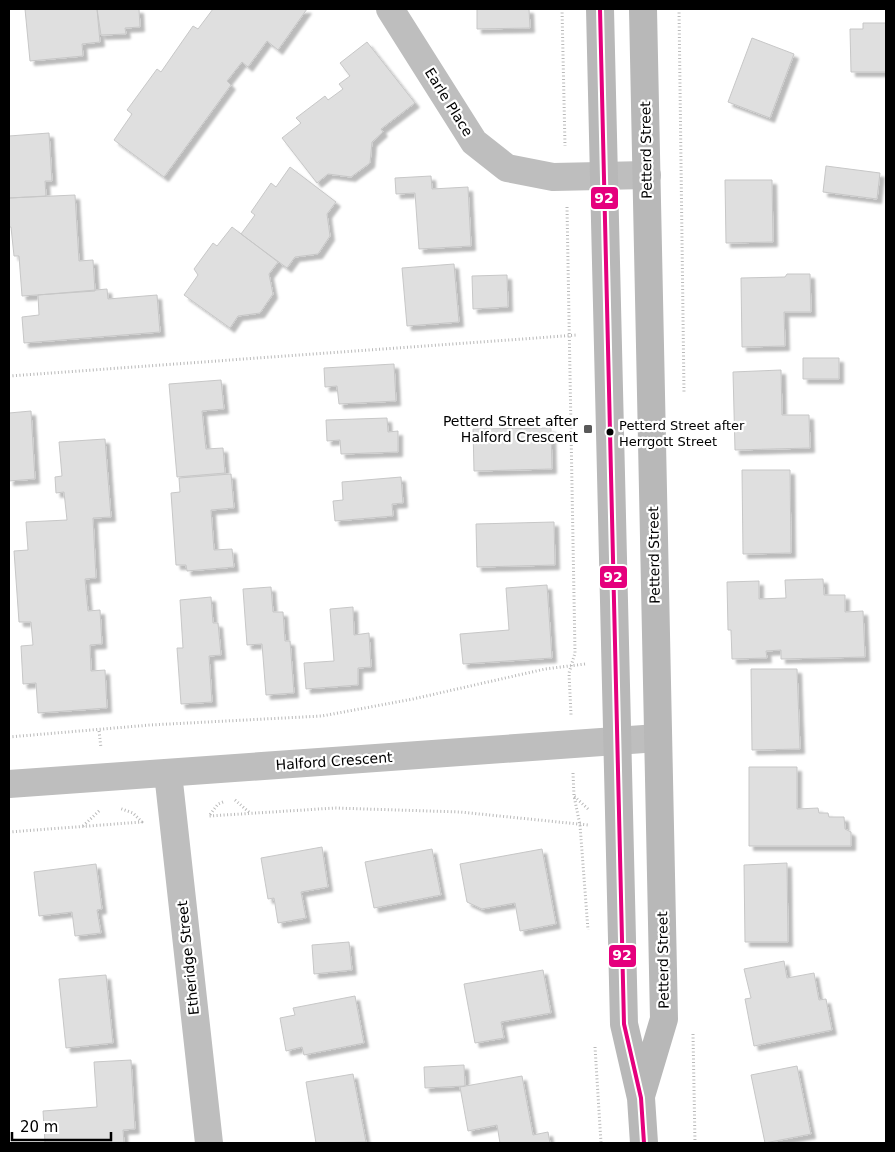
<svg xmlns="http://www.w3.org/2000/svg" width="895" height="1152" viewBox="0 0 895 1152" font-family="'DejaVu Sans',sans-serif">
  <style>
    .building { fill: #dfdfdf; stroke: #c7c7c7; filter: url(#shadow) }
    .lines { fill: none; stroke-linecap: round; stroke-linejoin: round }
    .path { stroke: #b9b9b9; stroke-width: 3; stroke-dasharray: 1 2.5; stroke-linecap: butt }
    .street { stroke: #bebebe; stroke-width: 28 }
    .secondary { stroke: #b8b8b8; stroke-width: 28 }
    .bus-1-casing { stroke: #fff; stroke-width: 8 }
    .bus-1 { stroke: #e5007d; stroke-width: 4 }
    .poi-dot { fill: #595959; stroke: #fff; stroke-width: 2 }
    .bus-dot { fill: #000; stroke: #fff; stroke-width: 2 }
    .labels { text-anchor: middle; stroke-width: 4.5; stroke-linejoin: round; paint-order: stroke }
    .bus-label { font-size: 13px; fill: #000; stroke: #fff; text-anchor: start }
    .street-label { font-size: 14px; fill: #000; stroke: #fff }
    .poi-label { font-size: 14px; fill: #000; stroke: #fff; text-anchor: end }
    .line-badge { stroke: #fff; stroke-width: 2 }
    .badge-label { font-size: 14px; text-anchor: middle; font-weight: bold; fill: #fff }
  </style>
  <defs>
    <filter id="shadow"><feDropShadow dx="4.5" dy="4.5" stdDeviation="1" flood-color="#0004"/></filter>
  </defs>
  <rect width="100%" height="100%" fill="#fff"/>
  <path class="building" d="M25,9H97L100,42L82,44L83,56L30,61Z
    M97,9H139L140,27L125,28L126,34L101,35Z
    M213,9H307L278,50L267,41L248,67L242,62L227,81L231,85L164,177L114,140L132,114L127,110L157,69L161,72L193,26L198,29Z
    M477,9H529L530,28L477,29Z
    M863,23H886V72H851L850,29H863Z
    M752,38L794,54L770,118L728,102Z
    M367,42L415,103L381,129L383,132L372,142L370,163L351,177L328,174L317,183L282,138L301,123L296,118L325,96L328,100L343,89L339,84L350,76L340,63Z
    M49,133L52,181H45L46,196L9,198V136Z
    M826,166L880,173L877,199L823,192Z
    M290,167L336,202L327,214L330,236L318,254L295,257L287,268L241,234L255,215L251,212L271,183L276,187Z
    M431,176L432,189L468,187L471,246L419,249L415,193L396,194L395,178Z
    M725,180H772L773,242L726,243Z
    M75,195L79,261L93,260L95,291L22,296L19,256H14L11,227H9V198Z
    M232,227L278,262L269,274L273,294L260,313L238,316L230,328L184,295L198,275L194,269L213,243L217,246Z
    M454,264L459,322L407,326L402,268Z
    M787,274H810L811,312H784L785,346L742,347L741,278L785,277Z
    M507,275L508,307L473,309L472,276Z
    M107,289L108,299L157,295L160,332L24,343L22,317L39,315L38,295Z
    M803,358H839V379H803Z
    M394,364L396,401L339,404L337,386L325,387L324,368Z
    M781,370L782,415H809L810,448L735,450L733,372Z
    M221,380L224,409L202,411L206,449L223,448L225,473L177,477L169,384Z
    M31,411L35,479L9,481V413Z
    M387,418L388,432L398,431V452L341,454L340,440L327,441L326,420Z
    M551,428L552,469L474,471L473,429Z
    M105,439L111,517L93,518L96,578L85,579L88,611L100,610L102,644L90,645L91,671L105,670L107,708L38,713L36,683L23,684L21,646L33,645L31,622H19L14,551L28,550L26,522L67,520L64,492L56,493L55,477L62,476L59,442Z
    M742,470H790L791,553L743,554Z
    M231,474L234,508L211,510L214,550L232,549L234,567L187,571L186,565H176L171,493L180,492L179,478Z
    M401,477L403,503L392,504L393,516L335,521L333,501L343,500L342,482Z
    M554,522L555,565L477,567L476,524Z
    M823,579L824,595H845V612L863,611L865,657L781,659V650L766,651L767,658L732,659L731,630H728L727,582L759,581V599L786,598L785,580Z
    M547,585L552,658L463,664L460,634L509,630L506,588Z
    M271,587L273,612H283L285,641H290L294,693L266,695L262,644L247,645L243,589Z
    M211,597L213,623H218L221,655L209,656L212,702L181,704L177,648H183L180,600Z
    M353,607L354,635L369,633L371,667L358,668V685L306,689L304,663L334,661L330,609Z
    M751,669H797L800,749L752,750Z
    M749,767H797V809L818,808L819,813H828L829,817H844L845,829L851,832V846H749Z
    M322,847L328,887L301,892L306,918L278,923L274,898L268,899L261,858Z
    M432,849L441,895L374,908L365,862Z
    M542,849L556,924L520,931L515,903L482,909L467,902L460,864Z
    M787,863L788,942H745L744,865Z
    M96,864L102,909L97,910L101,933L75,936L72,912L39,916L34,872Z
    M349,942L352,970L314,974L312,945Z
    M784,961L787,978L814,973L819,1000L826,999L832,1030L754,1046L745,999L751,998L744,969Z
    M543,970L551,1013L501,1022L504,1038L475,1043L464,984Z
    M106,975L113,1043L66,1048L59,979Z
    M355,996L364,1043L304,1055L302,1047L286,1051L280,1018L295,1015L293,1008Z
    M131,1060L135,1129L123,1130L124,1143H45L43,1111L97,1107L94,1062Z
    M464,1065L465,1086L425,1088L424,1067Z
    M797,1066L811,1134L765,1143L751,1075Z
    M353,1074L366,1142L316,1143L306,1082Z
    M522,1076L533,1135L548,1132L550,1143H500L497,1125L468,1131L460,1087Z"/>
  <g class="lines">
    <path class="path" d="M562,9L565,146
      M679,9L684,393
      M567,207L575,653L569,673L571,715
      M9,376L577,335
      M99,731L101,748
      M9,737L150,725L322,716L413,699L545,669L585,664
      M573,773L574,796
      M235,800L250,813
      M223,802L218,804L209,816L335,808L460,812L588,825
      M588,809L574,796L580,825L588,930
      M83,826L100,810
      M9,832L142,822L133,813L119,808
      M693,1034L695,1143
      M595,1047L601,1143"/>
    <path class="street" d="M390,9L474,142L507,168L553,177L647,175
      M168,773L209,1143
      M9,784L658,738"/>
    <path class="secondary" d="M600,9L624,1024L641,1098L644,1143
      M641,1096L664,1019L643,9"/>
    <defs>
      <path id="bus-1" d="M600,9L624,1024L641,1098L644,1143"/>
    </defs>
    <use href="#bus-1" class="bus-1-casing"/>
    <use href="#bus-1" class="bus-1"/>
  </g>
  <rect class="poi-dot" x="583" y="424" width="10" height="10" rx="2.5"/>
  <circle class="bus-dot" cx="610" cy="432" r="4.5"/>
  <g class="labels">
    <g class="bus-label">
      <text x="619" y="430">Petterd Street after<tspan x="619" dy="16">Herrgott Street</tspan></text>
    </g>
    <g class="street-label">
      <text transform="translate(449 102) rotate(58)" y="5">Earle Place</text>
      <text transform="translate(646 150) rotate(-91)" y="5">Petterd Street</text>
      <text transform="translate(654 555) rotate(-91)" y="5">Petterd Street</text>
      <text transform="translate(334 761) rotate(-4)" y="5">Halford Crescent</text>
      <text transform="translate(188 958) rotate(-96)" y="5">Etheridge Street</text>
      <text transform="translate(663 960) rotate(-91)" y="5">Petterd Street</text>
    </g>
    <g class="poi-label">
      <text x="578" y="426">Petterd Street after<tspan x="578" dy="16">Halford Crescent</tspan></text>
    </g>
  </g>
  <g class="line-badge">
    <rect x="590" y="186" width="29" height="24" rx="5" fill="#e5007d"/>
    <rect x="599" y="565" width="29" height="24" rx="5" fill="#e5007d"/>
    <rect x="608" y="944" width="29" height="24" rx="5" fill="#e5007d"/>
  </g>
  <g class="badge-label">
    <text x="604" y="203">92</text>
    <text x="613" y="582">92</text>
    <text x="622" y="960">92</text>
  </g>
  <rect width="895" height="1152" fill="none" stroke="#000000" stroke-width="20"/>
  <path d="M12 1132v8h99v-8" fill="none" stroke="#000000" stroke-width="2.5"/>
  <text x="20" y="1132" font-size="15" fill="#000000" stroke="#ffffff" stroke-width="4" paint-order="stroke">20 m</text>
</svg>
